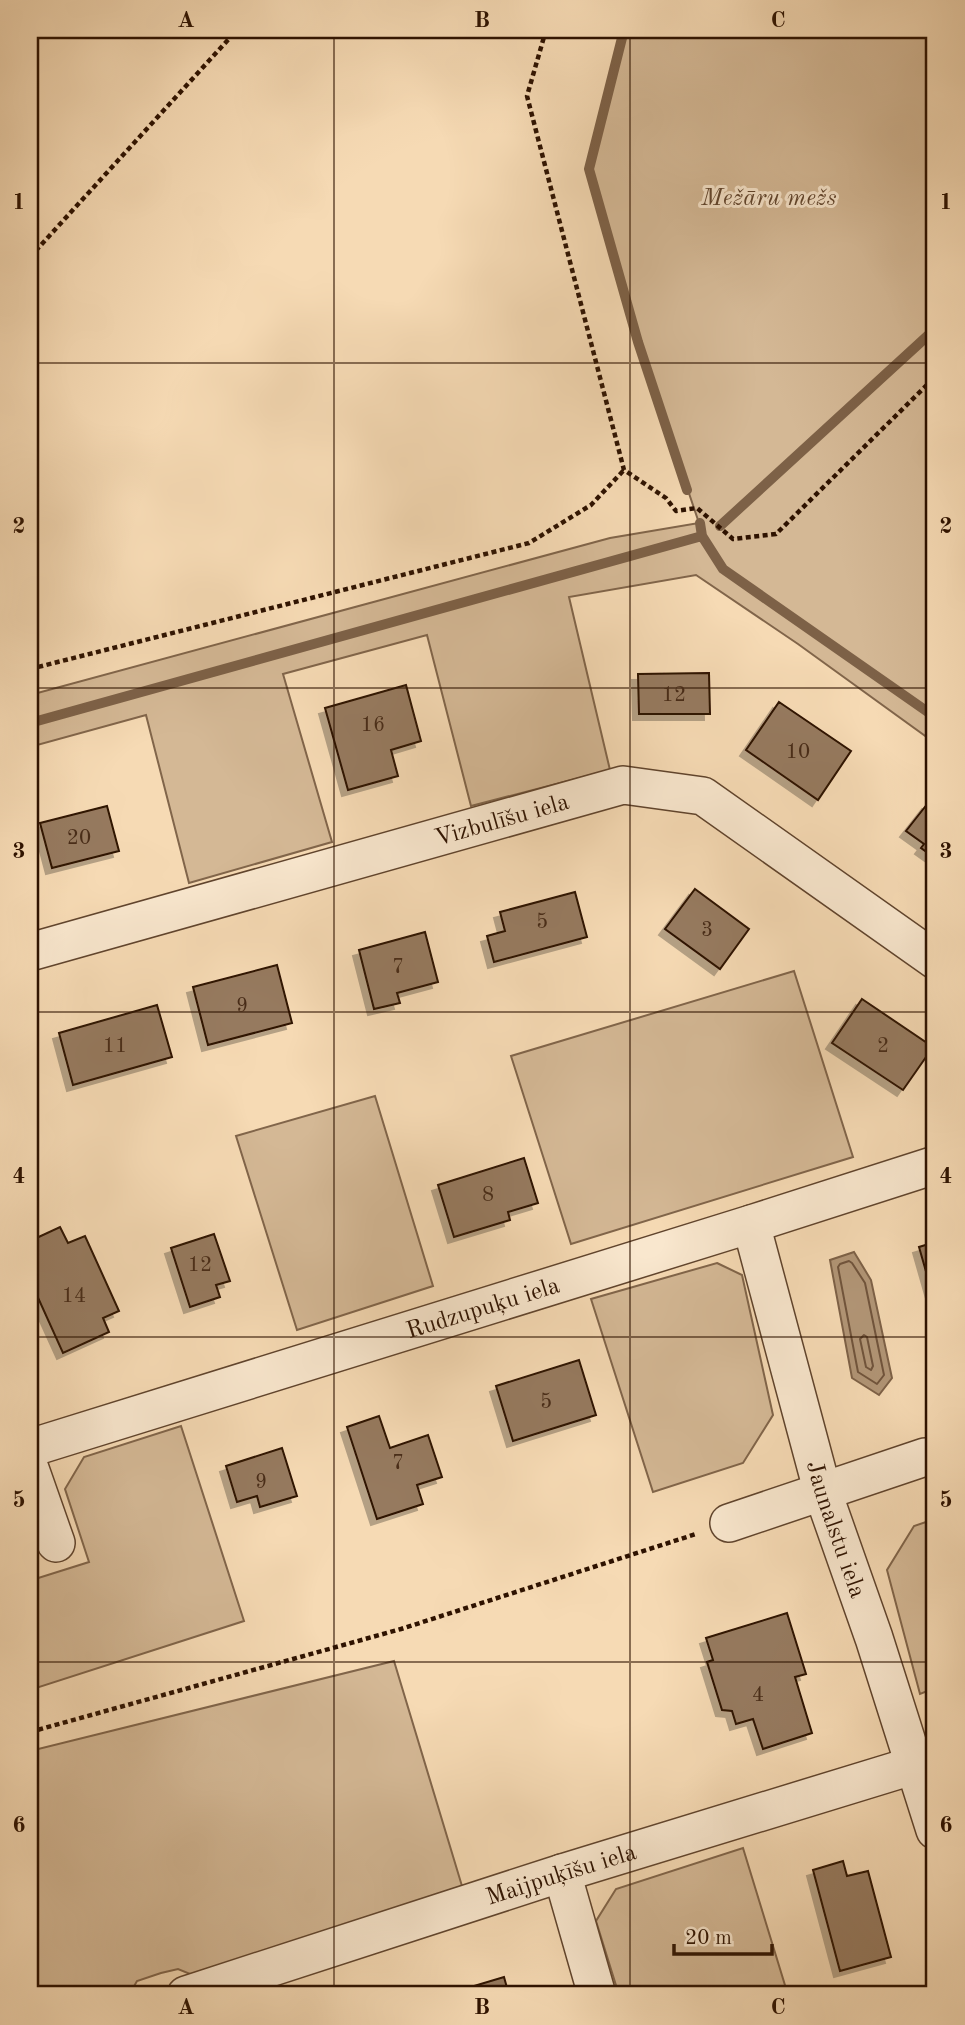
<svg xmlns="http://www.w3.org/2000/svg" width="965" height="2025" viewBox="0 0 965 2025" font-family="'Old Standard TT',serif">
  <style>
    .green { fill: #d4b895; stroke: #81654a; stroke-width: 2 }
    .water { fill: #b29677; stroke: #7d6147; stroke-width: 2 }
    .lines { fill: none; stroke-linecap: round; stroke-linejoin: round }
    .shore { stroke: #70543c; stroke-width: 2 }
    .stream { stroke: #7d6147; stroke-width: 10 }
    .building { fill: #967a5e; stroke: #2e1200; stroke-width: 2; filter: url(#shadow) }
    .minor-casing { stroke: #60442d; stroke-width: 40 }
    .path { stroke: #2e1200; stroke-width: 4.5; stroke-dasharray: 5 3.5; stroke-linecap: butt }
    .minor { stroke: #f9e7ce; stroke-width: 37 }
    .grid { fill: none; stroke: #2e1200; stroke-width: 2; stroke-opacity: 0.55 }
    .labels { text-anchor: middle; stroke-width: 6; stroke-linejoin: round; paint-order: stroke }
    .number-label { font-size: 21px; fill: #482c18 }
    .park-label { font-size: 24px; font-style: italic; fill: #60442d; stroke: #f9e7ce }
    .street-label { font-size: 24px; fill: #2e1200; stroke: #f9e7ce }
    .neatline { fill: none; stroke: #2e1200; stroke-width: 2.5 }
    .grid-label { font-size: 23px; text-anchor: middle; font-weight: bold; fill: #2e1200 }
  </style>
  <defs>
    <filter id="shadow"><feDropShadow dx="-6" dy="6" stdDeviation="0" flood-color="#0004"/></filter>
  </defs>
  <rect width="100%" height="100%" fill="#f6dab4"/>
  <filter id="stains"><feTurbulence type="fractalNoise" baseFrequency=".00286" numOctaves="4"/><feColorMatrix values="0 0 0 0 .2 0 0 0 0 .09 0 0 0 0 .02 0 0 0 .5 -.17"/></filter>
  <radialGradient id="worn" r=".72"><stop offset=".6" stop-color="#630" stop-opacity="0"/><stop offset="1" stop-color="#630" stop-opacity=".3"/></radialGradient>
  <path class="green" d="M624,30H935V743L798,644L696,575L569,597L610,770L471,806L427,635L283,674L332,842L189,883L146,715L30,747V695L610,538L699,523L638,342L589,169Z
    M794,971L853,1157L571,1244L511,1056Z
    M375,1096L433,1286L297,1330L236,1136Z
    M717,1263L742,1275L773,1415L743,1463L653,1492L591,1299Z
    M181,1426L244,1621L30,1690V1574L32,1580L89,1562L65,1489L84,1457Z
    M935,1519V1688L920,1694L887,1570L914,1526Z
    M394,1661L462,1886L195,1976L178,1969L161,1973L137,1981L129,1995H30V1751Z
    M743,1848L788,1995H619L596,1921L616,1889Z"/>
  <path class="water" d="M854,1252L871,1280L892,1378L879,1395L852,1378L830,1260Z"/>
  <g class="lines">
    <path class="shore" d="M849,1261L852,1263L865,1283L884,1375L877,1384L858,1372L838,1267L840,1264Z
      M864,1335L867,1337L873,1366L871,1370L866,1367L860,1339Z"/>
    <path class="stream" d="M624,30L589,169L638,342L687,490
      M700,523L702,536L723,569L935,717
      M720,526L935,329
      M30,723L702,536"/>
  </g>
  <path class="building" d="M709,673L710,714H639L638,674Z
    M406,685L421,741L391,750L398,776L348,790L325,708Z
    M779,702L851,751L818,800L746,750Z
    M928,803L935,808V858L921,848L924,844L906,831Z
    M107,806L119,851L52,868L40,823Z
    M695,889L749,929L720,969L665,929Z
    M575,892L587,937L494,962L487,936L505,931L500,912Z
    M425,932L438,982L397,993L400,1003L374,1009L359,950Z
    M277,965L292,1023L208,1045L193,987Z
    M862,999L933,1047L903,1090L832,1043Z
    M157,1005L172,1057L73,1085L59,1033Z
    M524,1158L538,1203L508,1212L510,1220L454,1237L438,1185Z
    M60,1227L68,1243L85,1236L119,1311L103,1318L109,1332L63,1353L30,1280V1241Z
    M214,1234L230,1281L216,1285L220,1297L190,1307L171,1248Z
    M935,1242V1303L919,1247Z
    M579,1360L596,1415L513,1441L496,1386Z
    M379,1416L390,1448L428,1435L442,1477L417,1485L423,1504L377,1519L347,1427Z
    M282,1448L297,1496L260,1507L257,1496L237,1502L226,1466Z
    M787,1613L806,1674L795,1677L812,1733L763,1749L753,1719L736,1724L732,1711L722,1710L707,1662L713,1660L706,1638Z
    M843,1861L847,1876L868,1871L891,1957L840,1971L813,1870Z
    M504,1977L509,1995H444Z"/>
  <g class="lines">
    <defs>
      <g id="minor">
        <path id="s1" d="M30,952L623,785L703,796L935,960"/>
        <path id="s2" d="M751,1224L823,1493L874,1638L935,1830"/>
        <path id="s3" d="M30,1448L751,1224L935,1165"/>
        <path d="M30,1469L56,1543"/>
        <path d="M729,1523L925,1457"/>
        <path d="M562,1873L597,1995"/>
        <path id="s4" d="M186,1995L562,1873L915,1765L935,1757"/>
      </g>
    </defs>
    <use href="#minor" class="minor-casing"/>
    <path class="path" d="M546,30L527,96L624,470L666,498L676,511L697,508L733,539L776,534L935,377
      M30,257L237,30
      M30,669L529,543L591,505L624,470
      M30,1732L401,1629L696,1534"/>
    <use href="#minor" class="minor"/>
  </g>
  <path class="grid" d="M334,30V1995M630,30V1995M30,363H935M30,688H935M30,1012H935M30,1337H935M30,1662H935"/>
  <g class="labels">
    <g class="number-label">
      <text x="674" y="701">12</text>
      <text x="373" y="731">16</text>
      <text x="798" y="758">10</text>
      <text x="79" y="844">20</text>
      <text x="542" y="928">5</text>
      <text x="707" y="936">3</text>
      <text x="398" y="973">7</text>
      <text x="242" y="1012">9</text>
      <text x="115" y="1052">11</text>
      <text x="883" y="1052">2</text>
      <text x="488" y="1201">8</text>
      <text x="200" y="1271">12</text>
      <text x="74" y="1302">14</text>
      <text x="546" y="1408">5</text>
      <text x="398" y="1469">7</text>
      <text x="261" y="1488">9</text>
      <text x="758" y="1701">4</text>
    </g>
    <g class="park-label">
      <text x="769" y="205">Mežāru mežs</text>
    </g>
    <g class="street-label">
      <text dy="8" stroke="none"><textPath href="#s1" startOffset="490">Vizbulīšu iela</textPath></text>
      <text dy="8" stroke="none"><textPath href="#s3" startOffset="474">Rudzupuķu iela</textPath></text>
      <text dy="8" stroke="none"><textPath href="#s2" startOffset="317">Jaunalstu iela</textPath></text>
      <text dy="8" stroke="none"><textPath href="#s4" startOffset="394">Maijpuķīšu iela</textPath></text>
    </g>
  </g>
  <rect width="965" height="2025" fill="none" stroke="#f6dab4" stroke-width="77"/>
  <path d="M674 1944v10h98v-10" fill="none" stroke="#2e1200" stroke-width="3.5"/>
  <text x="685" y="1944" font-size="21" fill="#2e1200" stroke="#f9e7ce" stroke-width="5" paint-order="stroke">20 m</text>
  <rect x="38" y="38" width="888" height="1948" class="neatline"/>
  <g class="grid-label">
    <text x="186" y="27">A</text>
    <text x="482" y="27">B</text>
    <text x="778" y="27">C</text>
    <text x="19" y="209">1</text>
    <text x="946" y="209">1</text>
    <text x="19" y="533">2</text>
    <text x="946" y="533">2</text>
    <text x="19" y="858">3</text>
    <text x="946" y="858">3</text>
    <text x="19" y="1183">4</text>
    <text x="946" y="1183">4</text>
    <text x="19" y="1507">5</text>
    <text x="946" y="1507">5</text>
    <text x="19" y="1832">6</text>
    <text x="946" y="1832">6</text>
    <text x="186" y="2014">A</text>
    <text x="482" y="2014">B</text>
    <text x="778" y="2014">C</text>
  </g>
  <rect width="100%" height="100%" filter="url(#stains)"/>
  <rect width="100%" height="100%" fill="url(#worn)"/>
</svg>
